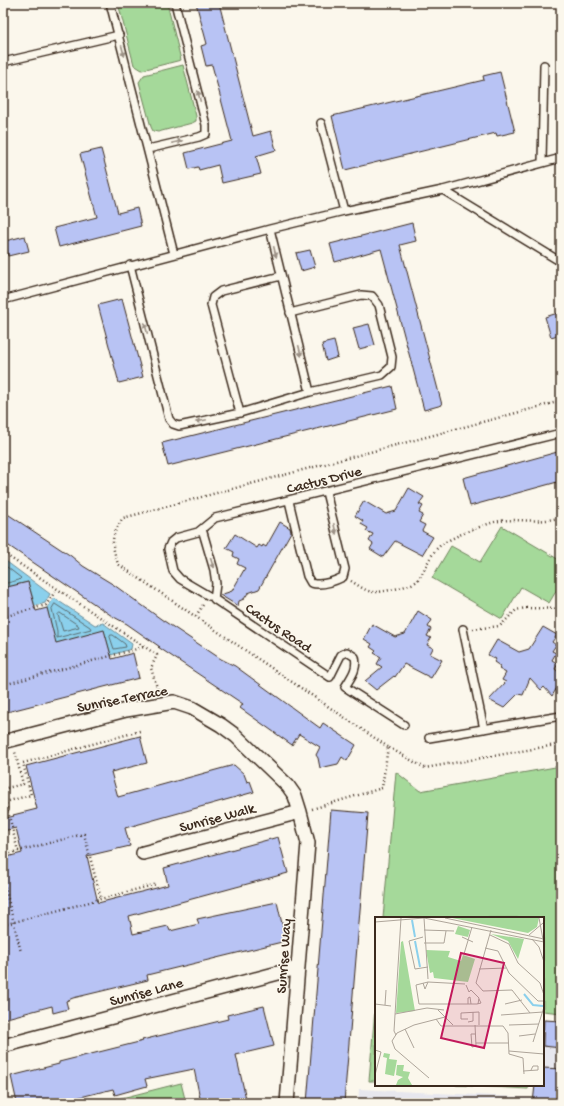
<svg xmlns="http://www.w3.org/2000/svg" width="564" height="1106" viewBox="0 0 564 1106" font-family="'Gochi Hand',sans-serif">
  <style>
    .built { fill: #e7e7ee }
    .green { fill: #a5d99a; stroke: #70825c }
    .water { fill: #8bd0ec; stroke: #6b8e9a }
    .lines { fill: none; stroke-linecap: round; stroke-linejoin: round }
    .shore { stroke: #5b6c70; stroke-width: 1 }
    .building { fill: #b8c3f4; stroke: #3b2a1e }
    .lane-casing { stroke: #3b2a1e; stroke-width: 10 }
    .street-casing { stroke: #3b2a1e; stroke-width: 16 }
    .path { stroke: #3b2a1e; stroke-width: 2.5; stroke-dasharray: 1 3; stroke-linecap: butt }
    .lane { stroke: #fbf7ec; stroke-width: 7 }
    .street { stroke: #fbf7ec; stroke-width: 13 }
    .oneway { fill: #9b9085 }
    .labels { text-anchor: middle; stroke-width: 3; stroke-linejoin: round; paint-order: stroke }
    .street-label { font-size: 15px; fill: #3b2a1e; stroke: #fbf7ec }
    .inset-river { fill: none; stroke: #8bd0ec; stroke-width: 2 }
    .inset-road { fill: none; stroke: #aea59a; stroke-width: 1 }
    .view { fill: #c2185b; fill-opacity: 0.15; stroke: #c2185b; stroke-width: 2 }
    .inset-edge { fill: none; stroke: #3b2a1e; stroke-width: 2 }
  </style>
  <rect width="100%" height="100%" fill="#fbf7ec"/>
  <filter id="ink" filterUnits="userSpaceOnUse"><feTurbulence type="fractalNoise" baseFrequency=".025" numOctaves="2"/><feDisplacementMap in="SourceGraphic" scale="8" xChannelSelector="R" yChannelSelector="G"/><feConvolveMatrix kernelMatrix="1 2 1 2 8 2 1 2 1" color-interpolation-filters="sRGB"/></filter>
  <g filter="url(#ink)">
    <path class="built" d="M543,1019L561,1021V1103H358L359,1089L533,1098L534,1085H543Z"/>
    <path class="green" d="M118,3H167L181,60L142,70L134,65Z
      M183,65L196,116V121L192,123L158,132L153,131L151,127L139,82L144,75Z
      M502,526L561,561V583L549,603L521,587L502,619L432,578L451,546L480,562Z
      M561,766V1013L543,1011V918H383L396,772L420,791Z
      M376,997V1081H369Z
      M181,1083L186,1103H102Z
      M456,1085H529L528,1089Z"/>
    <path class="water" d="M3,559L50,594L45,603L35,606L28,582L3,588Z
      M54,598L95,625L103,623L132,644L131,649L111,655L104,631L3,657L53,633L47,608Z"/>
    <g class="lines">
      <path class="shore" d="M3,564L21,578L19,580L3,584
        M55,604L90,627L91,629L57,638V631L52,609Z
        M60,613L78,625L79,627L63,631L58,615Z
        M111,635H113L125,644L126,647L114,649L110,637Z"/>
    </g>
    <path class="building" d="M196,3H219L253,136L271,131L276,150L256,156L261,174L222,183L218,165L199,170L198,167L189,169L185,153L232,141L212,65L206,66L201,46L207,44Z
      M500,72L515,132L497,136L496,133L345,170L332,116L484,80L483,76Z
      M101,149L118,213L137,208L141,226L59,247L54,228L97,217L80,154Z
      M412,223L416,241L400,245L442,405L424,410L381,249L335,262L330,244Z
      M25,236L29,251L8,256L5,241Z
      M310,250L315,267L301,271L296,253Z
      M122,299L143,377L119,383L98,305Z
      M561,312V334L551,337L545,317Z
      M369,324L375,345L359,349L353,328Z
      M334,341L338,357L326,361L322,344Z
      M392,386L397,409L168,466L162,443Z
      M561,451V481L470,506L463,478Z
      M409,488L424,497L419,504L423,506L419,513L423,515L419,522L425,525L422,531L433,537L422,555L395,541L383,557L370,549L373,544L369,541L373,534L366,531L368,528L361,524L363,521L355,516L364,501L386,514L396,511Z
      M3,511L71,556L83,566L114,585L161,619L221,659L235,666L320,728L323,723L356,745L347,761L342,757L338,764L320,768L318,758L316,755L320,747L299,734L292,745L240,708L243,704L158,647H160L127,624L112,616L3,542Z
      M280,522L290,528L291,532L259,589L248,593L244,599L239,601L238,606L220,595L232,591L245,568L237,564L239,559L233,556L234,552L226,548L235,534L257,548L259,545L262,547L263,545L266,547Z
      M28,582L36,611L47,608L56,643L104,630L112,659L133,653L139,678L3,713V588Z
      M418,611L432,620L428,627L431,629L427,636L431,638L427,645L433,648L430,654L442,660L431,678L404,664L395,677L394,676L376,690L365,681L382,667L377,664L381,657L374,653L376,651L370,647L372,644L364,639L372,624L395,637L405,634Z
      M543,627L557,635L552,642L556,645L552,651L556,653L552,660L558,664L555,669L561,674V681L552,696L544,687L541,690L530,678L523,695L518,694L504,708L489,700L506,682L502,680L506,673L499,669L500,666L494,662L496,659L488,655L497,640L519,652L529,649Z
      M140,736L147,763L111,772L118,797L234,765L244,774L247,782L250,781L254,792L125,828L130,846L87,856L98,903L168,885L164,868L278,837L288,873L129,916L133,934L168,926L170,931L199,924L197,919L277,902L286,941L147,975L148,980L73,998L66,1001L68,1009L53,1013L52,1006L3,1019V858L22,853L16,828L3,831V819L14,816L13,815L37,809L26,766Z
      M331,810L368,813L367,826L344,1103H307Z
      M264,1006L274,1046L236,1055L247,1103H201L194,1069L145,1079L147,1086L115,1095L113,1089L68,1100V1099L52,1103H17L11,1076L59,1064V1062L143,1041L142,1040L228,1019L227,1015Z
      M544,1020L561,1021V1048L543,1046Z
      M543,1068L561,1069L560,1103H533L535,1085H543Z"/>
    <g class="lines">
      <defs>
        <path id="lane" d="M110,3L174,254
          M3,62L119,35
          M321,123L344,211
          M148,149L199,137L206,134V125L175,3
          M542,162L544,65
          M443,190L561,262
          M270,229L310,392
          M130,265L169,419L173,424L179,426L240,413L310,392L382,375L391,367L392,357L379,305L372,296L361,295L290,313
          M3,300L270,229L344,211L443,190L561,158
          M240,413L211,305L213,297L221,291L281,276
          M289,501L307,576L311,583C321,586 333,582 343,577L345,569L326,492
          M202,529L214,570L216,584L214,599L330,677L341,655L347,652L355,657C358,669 351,677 345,687L404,725
          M209,596L180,579L173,571L168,549L171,542L176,538L198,532L215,518L561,433
          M463,629L484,729
          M429,738L561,716"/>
        <path id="street" d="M3,742L126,710L174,702L192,708L221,725L236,736L288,786L295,796L300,812L308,843L287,1103
          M143,853L300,812
          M3,1046L297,968"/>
      </defs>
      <use href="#lane" class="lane-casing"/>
      <use href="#street" class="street-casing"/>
      <path class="path" d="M3,553L157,655L151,668L158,691
        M351,581C358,585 365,591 373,592C380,593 412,586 417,581C426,570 429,554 441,545C454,536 476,528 491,523C513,516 537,525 561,517
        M196,616L203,605
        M3,617L46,605L57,589
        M473,629L500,626L516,610L526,608L561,609
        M3,685L144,647
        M388,747L118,564C111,543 110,537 123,518L561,401
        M3,789L23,784L15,752
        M3,792L18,851L3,855
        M5,802L31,795L23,763L140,731
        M312,809L382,788L388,747L425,768L561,744
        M18,851L84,834L101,899
        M3,879L21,952
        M3,925L157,884"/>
      <use href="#lane" class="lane"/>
      <use href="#street" class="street"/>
    </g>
    <defs><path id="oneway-solid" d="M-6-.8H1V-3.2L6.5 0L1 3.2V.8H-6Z"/></defs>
    <g class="oneway">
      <use href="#oneway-solid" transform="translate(123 51) rotate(75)"/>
      <use href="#oneway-solid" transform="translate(199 96) rotate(-104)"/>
      <use href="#oneway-solid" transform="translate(177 142) rotate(-13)"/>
      <use href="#oneway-solid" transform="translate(275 252) rotate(76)"/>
      <use href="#oneway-solid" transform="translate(146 328) rotate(-104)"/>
      <use href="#oneway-solid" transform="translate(300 351) rotate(76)"/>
      <use href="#oneway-solid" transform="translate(201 421) rotate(168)"/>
      <use href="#oneway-solid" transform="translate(335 529) rotate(77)"/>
      <use href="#oneway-solid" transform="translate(212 563) rotate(73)"/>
    </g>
  </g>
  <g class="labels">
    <g class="street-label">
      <text transform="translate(324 479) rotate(-14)" y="5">Cactus Drive</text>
      <text transform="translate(279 627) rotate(34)" y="5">Cactus Road</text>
      <text transform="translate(122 698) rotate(-11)" y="5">Sunrise Terrace</text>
      <text transform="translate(217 817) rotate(-15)" y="5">Sunrise Walk</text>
      <text transform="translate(283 956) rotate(-86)" y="5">Sunrise Way</text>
      <text transform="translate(146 991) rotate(-15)" y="5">Sunrise Lane</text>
    </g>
  </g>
  <g transform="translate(375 917)">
    <rect width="169" height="169" fill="#fbf7ec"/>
    <path d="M77,1H164L162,10L153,16ZM83,9L95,13L93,20L80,17ZM116,17L149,22L143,42L133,24ZM28,24L40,94L21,96L26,25ZM51,33L75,34L73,40L86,44L88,38L100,42L93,65L59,61L58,55L55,56ZM9,136L15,137L14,142L22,143L19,159L10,157L12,141L8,140ZM22,148H29L28,154L35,155L33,161L37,168H21L23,163L28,160L21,158Z" fill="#a5d99a"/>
    <path class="inset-river" d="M37,3L40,20M40,24L45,50M149,77L158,88L168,89"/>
    <path class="inset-road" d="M49,1L53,62M70,1L169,22M164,1L169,28M0,5L49,1L169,25M49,13L79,14M116,13L101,66L108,74L137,73L155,96M115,18L134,27L143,46L165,66L169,78M154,18L168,6M48,20L34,24L40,52L53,50M87,20L98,25M157,22L164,30L169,45M49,26H69L71,14M110,31L123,34L134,56L163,84H169M89,37L97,10M104,52L131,51M48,66L50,72L53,65M90,67L53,65L41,68L44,87H102L106,86L104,82M91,68L94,75L96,73L104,81L103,87M0,87L16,89M93,87V81L95,80L96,87M130,87L147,83M10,88L11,73M63,93L78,108M20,97L52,91L69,93M126,98L168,95M61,102L66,109H128L133,116L134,137L148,141L149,157M93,102H86V96L104,95V108M93,105L98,104V95M100,108L101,129L97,130L96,117H101M134,108L164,107M30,112L39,131M21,118L19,114L26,1M144,119L160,117M158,125L169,90M101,126H134M0,133L6,135L0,158M134,134L169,137V140M148,154L163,153V149H158L156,153M54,161L20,132L17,124L22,116L39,108L70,100M169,168V149"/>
    <path class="view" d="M86,36L129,46L109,131L66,121Z"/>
    <rect width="169" height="169" class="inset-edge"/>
  </g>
  <rect width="564" height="1106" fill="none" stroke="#fbf7ec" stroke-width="16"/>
  <rect x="8" y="8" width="548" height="1090" fill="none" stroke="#3b2a1e" stroke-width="1.5" filter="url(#ink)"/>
</svg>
